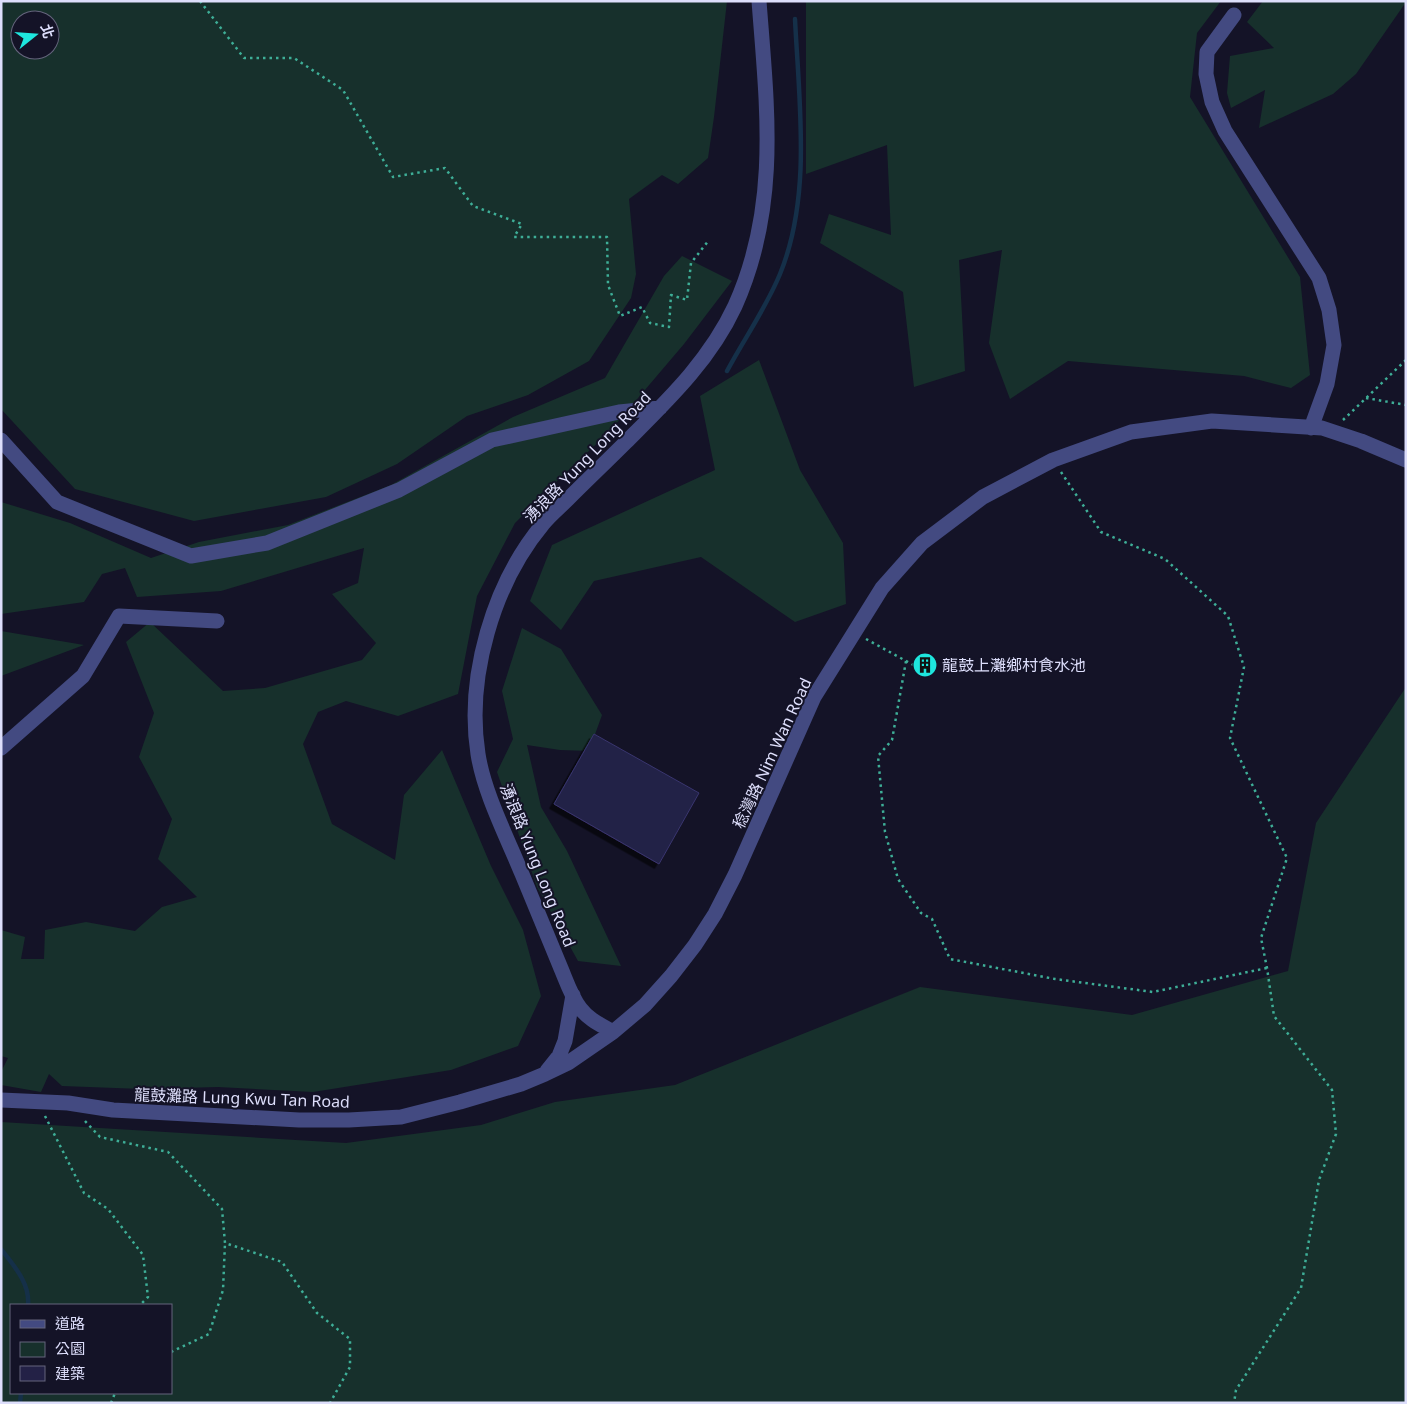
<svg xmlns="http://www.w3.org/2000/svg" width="1407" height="1404" viewBox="0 0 1407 1404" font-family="'Noto Sans','Noto Sans TC',sans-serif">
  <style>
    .green { fill: #17302c; fill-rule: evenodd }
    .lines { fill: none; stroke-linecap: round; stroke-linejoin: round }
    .stream { stroke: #153049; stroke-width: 4.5 }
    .building { fill: #232146; stroke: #39366f; filter: url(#shadow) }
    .path { stroke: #3eae97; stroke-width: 2.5; stroke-dasharray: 2.5 4; stroke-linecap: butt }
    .minor { stroke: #434a81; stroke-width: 15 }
    .labels { text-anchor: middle; stroke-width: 4; stroke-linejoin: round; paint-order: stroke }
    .street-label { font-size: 16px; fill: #dddefb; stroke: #141327 }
    .poi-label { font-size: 16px; fill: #dddefb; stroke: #141327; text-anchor: start }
  </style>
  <defs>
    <filter id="shadow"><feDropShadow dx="-4.5" dy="4.5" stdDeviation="0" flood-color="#0009"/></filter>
  </defs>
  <rect width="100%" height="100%" fill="#141327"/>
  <path class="green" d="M1,1H727L714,117L708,158L678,184L662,175L629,199L636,274L631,298L589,361L528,395L467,416L397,464L326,497L194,521L75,489L1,409ZM20,20H50V50H20Z
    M806,1H1221L1197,33L1190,97L1300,277L1310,375L1291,388L1244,376L1068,361L1010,399L989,343L1002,250L959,260L965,371L914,387L903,292L820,243L829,214L891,235L887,145L806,174Z
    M1263,1H1406V2L1356,74L1333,94L1259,128L1265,90L1231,108L1227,93L1230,56L1274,48L1247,22Z
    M682,256L732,281L684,344L610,431L555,483L515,523L477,596L458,694L398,716L346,701L318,712L303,744L332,824L395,860L404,795L442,750L491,866L523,930L541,996L518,1046L451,1070L313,1092L218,1087L142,1089L62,1086L49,1074L41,1092L1,1085V1072L8,1058L1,1056V930L25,937L21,959H44L45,930L86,922L135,931L162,907L197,897L158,859L172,819L139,757L154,713L126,642L150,622L223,691L265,688L362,660L376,643L332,594L358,583L364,548L221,591L137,597L125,568L102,574L84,602L1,614V502L70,523L151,558L199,542L288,525L391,485L513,417L605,378L664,276Z
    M759,360L800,470L843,543L846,604L795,622L701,557L594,581L561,630L530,601L552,545L715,470L700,396Z
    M522,628L561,649L602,715L589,751L560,750L527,745L541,807L567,851L621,966L578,961L537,887L497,772L513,739L502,691Z
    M1,631L84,645L1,676Z
    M1406,687V1403H1V1122L346,1143L481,1125L555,1102L675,1085L920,987L1132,1015L1288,971L1316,823ZM11,1305H171V1393H11Z"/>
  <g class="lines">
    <path class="stream" d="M727,371C744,339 766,308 780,274C812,196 799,102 795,19
      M1,1249C14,1266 30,1283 28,1305
      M20,1403L21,1393"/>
  </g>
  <path class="building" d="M594,734L699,793L659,864L554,804Z"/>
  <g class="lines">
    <path class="path" d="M200,1L244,58H294L343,90L393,177L445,168L473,206L522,224L514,237H607L608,285L620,316L642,307L650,323L669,327L671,295L687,300L691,263L709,240
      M1366,398L1406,405
      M1343,420L1406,360
      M1061,472L1101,532L1165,559L1228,616L1244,667L1230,738L1287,858L1261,938L1267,968L1274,1016L1332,1090L1336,1134L1319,1180L1301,1288L1236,1390L1234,1403
      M866,639L917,667
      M906,661L892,740L878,756L885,832L898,879L921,913L932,919L950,959L1055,979L1153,992L1267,968
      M45,1116L84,1193L108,1209L143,1255L148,1297L140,1305
      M85,1121L100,1137L168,1152L222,1209L225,1243L282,1262L317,1313L350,1339V1367L330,1403
      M171,1352L209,1334L223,1290L225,1243
      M111,1403L115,1393"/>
    <path class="minor" d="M1234,15L1207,52L1206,74L1212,102L1225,131L1319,278L1329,310L1334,345L1327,384L1311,428
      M1,440L57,502L191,556L267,543L399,490L492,440L619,412L660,408
      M1,748L83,676L119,616L217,621
      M613,1032C601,1025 588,1019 580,1008C571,996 566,980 560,966C547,935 535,905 522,874C507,837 484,793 478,754C466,677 493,584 543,524C550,515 560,507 568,499C587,480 607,461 626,442C668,400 710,360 735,306C780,206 767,107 759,1
      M547,1071L559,1056L565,1041L573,995
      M1,1100L68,1103L113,1110L299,1120H349L401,1117L460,1102L521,1084L545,1074L568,1063L613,1032L645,1005L671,976L695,945L715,914L735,875L814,697L882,588L922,543L983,497L1053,460L1131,432L1212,421L1322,428L1361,441L1406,460"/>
  </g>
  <defs>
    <symbol id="building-disc" viewBox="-11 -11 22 22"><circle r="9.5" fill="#1ee6de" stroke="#141327"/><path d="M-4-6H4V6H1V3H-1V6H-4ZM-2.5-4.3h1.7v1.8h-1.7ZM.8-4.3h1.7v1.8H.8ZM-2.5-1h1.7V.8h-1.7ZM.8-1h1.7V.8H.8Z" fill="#111"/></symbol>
  </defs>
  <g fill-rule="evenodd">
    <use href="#building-disc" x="911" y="651" width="28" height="28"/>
  </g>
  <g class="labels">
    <g class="street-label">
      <text transform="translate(587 457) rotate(-46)" y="6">湧浪路 Yung Long Road</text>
      <text transform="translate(772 753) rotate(-65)" y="6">稔灣路 Nim Wan Road</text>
      <text transform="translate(538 865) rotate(68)" y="6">湧浪路 Yung Long Road</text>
      <text transform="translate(242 1098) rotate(2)" y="6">龍鼓灘路 Lung Kwu Tan Road</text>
    </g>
    <g class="poi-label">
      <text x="942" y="671">龍鼓上灘鄉村食水池</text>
    </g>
  </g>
  <rect width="1407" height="1404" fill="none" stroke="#dddefb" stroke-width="5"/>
  <rect x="10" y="1304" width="162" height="90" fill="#141327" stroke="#64647c"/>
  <rect x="20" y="1320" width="25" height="8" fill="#434a81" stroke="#64647c"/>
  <text x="55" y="1329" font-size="15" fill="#dddefb">道路</text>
  <rect x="20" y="1342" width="25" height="15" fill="#17302c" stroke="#64647c"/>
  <text x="55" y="1354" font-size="15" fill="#dddefb">公園</text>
  <rect x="20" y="1366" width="25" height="15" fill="#232146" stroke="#64647c"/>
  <text x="55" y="1379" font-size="15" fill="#dddefb">建築</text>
  <g transform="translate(35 35) rotate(73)"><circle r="24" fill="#141327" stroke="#64647c"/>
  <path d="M0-4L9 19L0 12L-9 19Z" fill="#1ee6de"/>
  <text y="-8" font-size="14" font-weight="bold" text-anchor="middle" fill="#dddefb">北</text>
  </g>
</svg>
